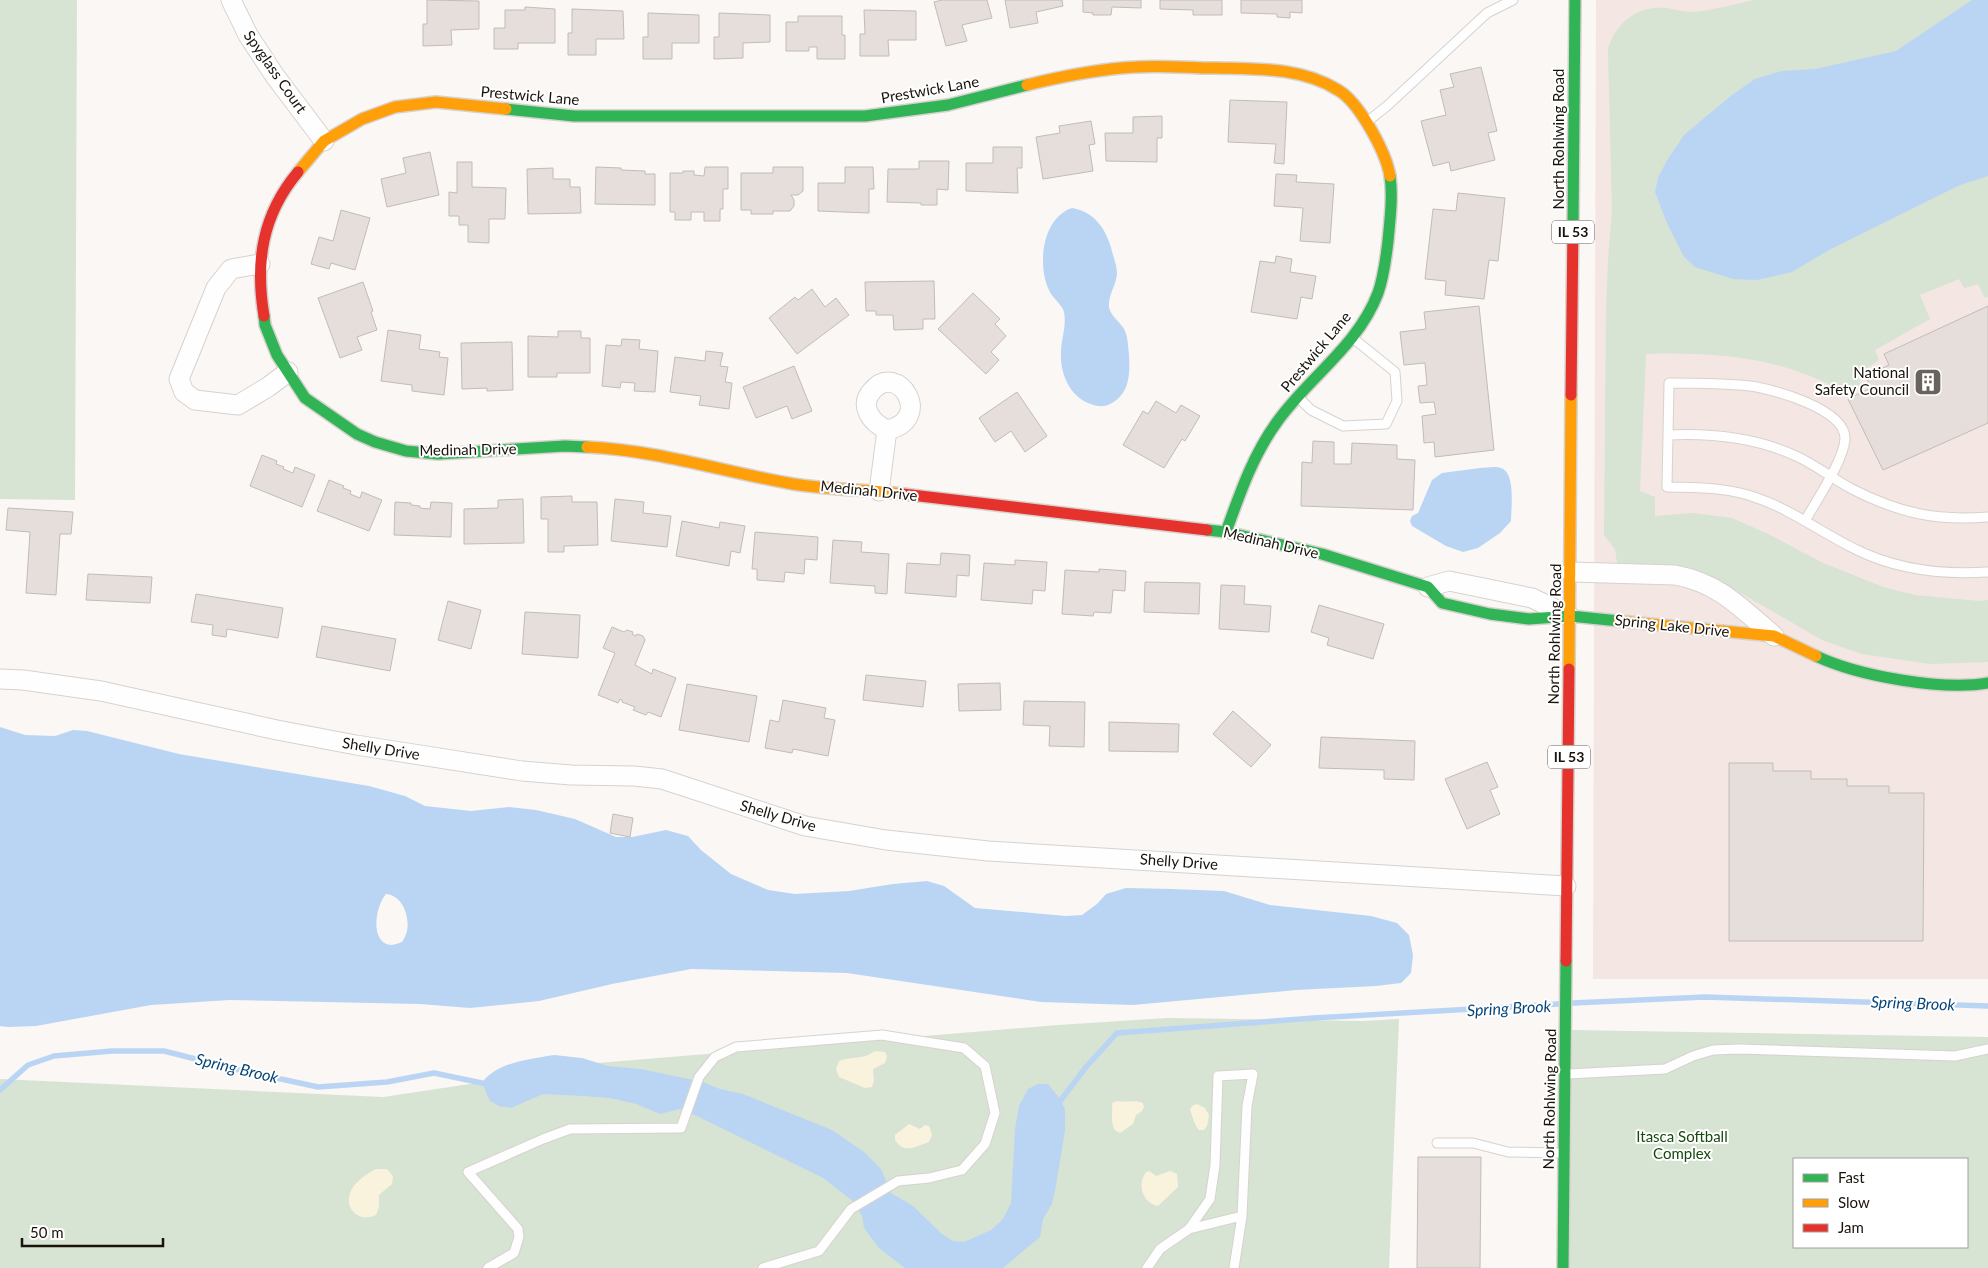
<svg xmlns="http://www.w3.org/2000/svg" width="1988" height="1268" viewBox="0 0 1988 1268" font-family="Lato,sans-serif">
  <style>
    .industrial { fill: #f3e6e3 }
    .green { fill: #d7e3d3; fill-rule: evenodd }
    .sand { fill: #f9f3dd }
    .water { fill: #bad5f4; fill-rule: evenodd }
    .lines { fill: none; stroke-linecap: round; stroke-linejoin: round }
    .stream { stroke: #bad5f4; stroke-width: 5.5 }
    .building { fill: #e5deda; stroke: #c2bcb8 }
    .lane-casing { stroke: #d7d2ce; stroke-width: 11 }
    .street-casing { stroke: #d7d2ce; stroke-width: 21 }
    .fast-casing { stroke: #d7d2ce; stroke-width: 14 }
    .slow-casing { stroke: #d7d2ce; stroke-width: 14 }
    .jam-casing { stroke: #d7d2ce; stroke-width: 14 }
    .lane { stroke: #fefefe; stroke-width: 9 }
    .street { stroke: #fefefe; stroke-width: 19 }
    .fast { stroke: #30b455; stroke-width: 11 }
    .slow { stroke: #ff9f0a; stroke-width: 11 }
    .jam { stroke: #e5322d; stroke-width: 11 }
    .labels { text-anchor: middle; stroke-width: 4; stroke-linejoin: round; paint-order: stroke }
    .shield { fill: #fff; stroke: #5f5a54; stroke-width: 1 }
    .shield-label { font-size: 14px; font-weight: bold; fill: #1a130b }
    .street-label { font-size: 15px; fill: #1a130b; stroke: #fff }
    .poi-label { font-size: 15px; fill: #1a130b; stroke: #fff; text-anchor: end }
    .park-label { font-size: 15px; fill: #144a0d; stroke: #fff }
    .water-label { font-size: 16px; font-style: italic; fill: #074479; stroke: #fff }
  </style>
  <rect width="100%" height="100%" fill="#faf7f5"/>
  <path class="industrial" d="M1596,0H1988V979H1593Z"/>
  <path class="green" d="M0,0H77L75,500L0,499Z
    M1754,0H1988V297L1985,298L1978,284L1964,288L1959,279L1920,295L1930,319L1875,350L1879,360L1858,375L1861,385L1845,392C1781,357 1717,352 1646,354L1640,491L1655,497V516L1693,513L1732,518L1768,534L1821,562L1883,587L1915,595L1979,601L1988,600V662L1930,664L1862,654L1822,640L1718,580L1709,576L1618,569L1615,549L1604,535L1606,311L1608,260L1612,211L1608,49C1616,22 1638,5 1666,8C1674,9 1684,12 1693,12C1710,11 1736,4 1754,0Z
    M1167,1018L1363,1021L1399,1019L1389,1268H0V1079L383,1097L503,1079L549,1067L1058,1025Z
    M1572,1030L1988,1037V1268H1568ZM1794,1159H1967V1247H1794Z"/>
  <path class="sand" d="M875,1051L885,1052L887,1056L885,1063L873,1069L874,1081L872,1087L865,1088L839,1077L836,1069L839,1061C851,1056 864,1060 875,1051Z
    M1118,1101C1127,1103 1135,1099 1143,1103L1144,1107L1142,1111L1136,1115L1133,1124L1120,1133L1115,1130C1110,1123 1113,1112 1112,1103Z
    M1197,1104L1205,1108L1209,1115L1207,1126L1204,1130H1199C1194,1125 1193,1117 1190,1110L1192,1106Z
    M909,1124L920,1129L925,1125L929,1126L932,1135L929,1142C916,1146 905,1155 895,1140V1135Z
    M376,1169H387L393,1176L392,1184L379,1195V1207L376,1215C361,1223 344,1210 350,1193C354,1182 365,1175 376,1169Z
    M1149,1171L1156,1176L1170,1171L1177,1174L1178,1187L1158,1206C1142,1203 1137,1184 1146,1172Z"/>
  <path class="water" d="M1972,0H1988V176L1960,185L1829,250L1792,272L1757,280L1733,279L1695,267L1684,257L1666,221L1655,192L1658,178L1666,162L1684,135L1732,95L1755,79L1782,71L1815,69L1896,51Z
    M1072,208C1097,212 1108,233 1113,255C1115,261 1117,268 1117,274C1116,286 1108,295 1109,307C1110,315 1120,322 1124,329C1128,336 1128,346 1129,355C1130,374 1130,394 1110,404C1103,408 1095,406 1088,403C1071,396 1061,376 1061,357C1060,342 1067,327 1064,312C1062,304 1052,298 1049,290C1037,265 1042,218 1072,208Z
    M1480,468C1486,468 1495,466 1501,468C1516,473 1511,508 1511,521L1500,533L1478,548L1463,552L1446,546L1412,526L1410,521L1412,516L1418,513L1432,480L1442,473Z
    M0,727L25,735L55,736L73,730L87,731L179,754L369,786L405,796L425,806L471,811L509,807L536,810L575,819L616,837H632L666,830L688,836L701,850L731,874L768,890L795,894L849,891L893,884L927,881L944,886L975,908L1066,916L1082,915L1097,904L1106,894L1126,888L1172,889L1224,891L1270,905L1371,916L1397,923L1409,935L1413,955L1411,973L1401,983L1376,986L1296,990L1133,1005L1041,1002L847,973L691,969L612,984L539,1001L470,1008L420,1004L230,1000L151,1005L36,1026L8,1027L0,1026ZM386,894C402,895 410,916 407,931C406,935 404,939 402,942C399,943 394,945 390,945C369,941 376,905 386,894Z
    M554,1055L582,1058L608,1066L641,1069L703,1082L720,1089L743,1094L832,1130L864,1152L881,1169L891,1193L913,1206L942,1234L953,1241L964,1242L991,1230L1003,1219L1011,1203L1015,1129L1019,1106L1028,1089L1038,1084H1048L1061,1100L1065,1110V1130L1056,1185L1052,1204L1043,1219L1040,1237L1003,1268H905L879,1248L864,1228L862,1216L853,1201L823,1178L697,1116L680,1109L660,1114L636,1104L610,1098L582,1096L543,1094L511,1108L499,1106L490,1101L482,1083C496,1062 531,1059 554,1055Z"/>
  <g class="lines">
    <path class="stream" d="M1573,1003L1705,997L1988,1006
      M0,1090L28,1065L54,1056L112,1051H164L235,1069L318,1087L387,1082L434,1073L482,1083
      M1061,1100L1086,1067L1117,1033L1314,1018L1559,1004"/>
  </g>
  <path class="building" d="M427,0L479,1V29L451,30L452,45L423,46V24H427Z
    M942,0H987L992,18L962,25L967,41L946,46L934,2Z
    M1005,0H1062L1063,6L1036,12L1038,23L1010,28Z
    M1083,0H1141V8L1112,7L1111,15H1093V13L1083,12Z
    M1160,0H1222V15H1193V10L1160,9Z
    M1241,0H1302V13L1290,12V18L1277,17V14L1241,13Z
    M525,7L555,9V43H518V49H494V28H505V10H525Z
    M572,9L623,11L624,39H596V55H568V33H572Z
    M864,10L916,11V40H888L889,56H860V34H865Z
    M648,13L699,15V43H672V59H643V37H648Z
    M719,13L770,15V42L743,43V58L714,59V37H719Z
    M798,16H842V35H845V59H817V47H809V51H786V22H798Z
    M1481,67L1497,131L1488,133L1495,160L1451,171L1449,162L1433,166L1421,121L1446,115L1440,90L1454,87L1450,74Z
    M1230,100L1287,102L1284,164L1274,163L1276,144L1228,142Z
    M1162,116V138H1157V162L1106,161L1105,133H1133V117Z
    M1091,121L1095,144L1089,145L1093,171L1043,179L1036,137L1060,133L1059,126Z
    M993,147H1022V168H1017L1018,193L966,191V163H993Z
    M430,152L439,195L387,207L381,179L406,173L403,158Z
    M919,161H949L948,190L937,189V205H921V203L887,202L888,169H919Z
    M457,162H472V187L506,188L505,219H489V243L468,242V225H459V216H449V192L457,193Z
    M596,167L621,168V170L645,171V174H655V205L595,204Z
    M705,167H728V189H723V209H720V221H704V212H691V220H675V212H670V173H683V171H694V175L704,176Z
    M773,167H803V191L798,195H791L794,200V206L790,211H773V214H751V210H741V173H773Z
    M845,167H873L874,189H869V213L818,211V183H845Z
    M553,168V179H570V187H580L581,213L528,214L527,169Z
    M1276,174L1297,175L1296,182L1334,184L1330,243L1300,241L1303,208L1274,206Z
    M1458,193L1505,198L1498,261L1489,260L1484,299L1445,295L1446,281L1425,279L1433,209L1456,211Z
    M341,210L370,218L355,270L331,263L329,269L311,264L319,237L333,241Z
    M1276,256L1292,259L1290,272L1316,276L1312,299L1301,297L1297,319L1251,312L1260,261L1275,263Z
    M934,281L935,319H923V329L894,330L893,315H876V311H866L865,282Z
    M363,282L373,311L371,312L377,330L357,337L362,350L340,358L318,298Z
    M812,289L825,307L836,298L849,315L797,354L769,318L795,297L798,300Z
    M973,293L1000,319L995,324L1006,336L991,352L999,360L986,374L938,329Z
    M1479,306L1494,450L1435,457L1434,442L1424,443L1422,416L1436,414L1434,402L1420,403L1418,386L1427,385L1425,363L1404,365L1400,332L1426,329L1424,312Z
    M1988,306V423L1883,470L1848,399L1871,388L1866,376L1889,365L1884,354Z
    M388,330L421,335L419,349L440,352L439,357L448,358L444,395L412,391V385L381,381Z
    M558,331H581V338H590V373H557V377H528V336L558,337Z
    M622,339L640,340L639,349L658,351L655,392L634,391L635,383L621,382L620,388L602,386L606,345L621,346Z
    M512,342L513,390L487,391V388L462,389L461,343Z
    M706,351L723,353L720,366L728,367L725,382L732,383L729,409L699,405L701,396L670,392L675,357L705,361Z
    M794,366L812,411L792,419L787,406L756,418L743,387Z
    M1017,392L1047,436L1025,452L1011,431L995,442L979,418Z
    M1156,401L1176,413L1181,405L1200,416L1185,441L1182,439L1164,468L1123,445L1143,411L1148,414Z
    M1313,441L1334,442V464H1351L1352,443L1397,445V459L1415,460L1413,510L1301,506L1302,462L1312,463Z
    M262,455L277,461L276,464L284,467L283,469L293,473L295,467L315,475L302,507L250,486Z
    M329,480L344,486L343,488L351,491L350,494L360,498L362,492L382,500L369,531L317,511Z
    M572,496V502H597L598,545L564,546V552H548V519H541V497Z
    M523,499L524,543L464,544V509L498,508V500Z
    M615,499L644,502L643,513L671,516L667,547L611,541Z
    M395,502L411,503V505L420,506V508L430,509L431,502L452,503L451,537L394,535Z
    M8,508L73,512L71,534H60L56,595L26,593L30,532L6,530Z
    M682,521L719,528L720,522L745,526L740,553L731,551L729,566L676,556Z
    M755,532L818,537L817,560L805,559L804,574L785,572L784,582L757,580V569H752Z
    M833,540L862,542L861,552L889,554L887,594L875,593V586L830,583Z
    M941,553L970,555L969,576L957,575L956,597L905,593L907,563L940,565Z
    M1015,560L1047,562L1045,591L1033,590L1032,604L981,600L984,563L1015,565Z
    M1099,569L1126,571L1125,591L1113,590L1111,613L1094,612L1093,616L1062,614L1065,570L1099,572Z
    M88,574L152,577L150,603L86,600Z
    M1145,582L1200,583L1199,614L1144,612Z
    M1221,585L1245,586L1244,604L1271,606L1269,632L1219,629Z
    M196,594L283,608L278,638L227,629L226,637L212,635L213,625L191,622Z
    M448,601L481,610L471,649L438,640Z
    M1319,605L1384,624L1373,659L1327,645L1329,638L1311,632Z
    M525,612L580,615L578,658L522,654Z
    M322,626L396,639L390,671L316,657Z
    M612,627L624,632L627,630L633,632L632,634L636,636L637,634L643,636L645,640L635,665L652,674L653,669L676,678L661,717L648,712L646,715L633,710L635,707L622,702V700L620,699L618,703L598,695L615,653L603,648Z
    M866,675L926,681L923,707L863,700Z
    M1000,683L1001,710L959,711L958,684Z
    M687,684L757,696L749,742L679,730Z
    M783,700L826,708L824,718L835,720L828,756L793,749L792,753L765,748L770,720L779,722Z
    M1024,701L1085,702L1084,747L1049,746L1050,726L1023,725Z
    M1233,711L1271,745L1251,767L1213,734Z
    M1109,722L1179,724L1178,752L1109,751Z
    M1321,737L1415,741L1414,780L1384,779V770L1319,768Z
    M1487,762L1498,787L1490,790L1500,814L1467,829L1445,779Z
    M1729,763H1773V771H1811V779H1847V786H1889V793H1924L1923,941H1729Z
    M613,814L633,818L630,837L610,833Z
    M1418,1157H1481L1480,1268H1417Z"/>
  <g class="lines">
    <defs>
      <path id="lane" d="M1368,121L1387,106L1487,13L1513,0
        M1300,399L1311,410L1343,426L1386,424L1397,401L1395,372L1354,339
        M1668,435L1669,383C1696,383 1723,383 1750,386C1773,389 1846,409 1845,439C1844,460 1816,501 1805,521
        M1988,517C1935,521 1899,513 1852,489C1833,479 1816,465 1796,456C1757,438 1710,433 1668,435L1667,487C1698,488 1728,487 1757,498C1792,510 1822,533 1855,549C1895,569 1943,575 1988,572
        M1568,1074L1665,1069L1693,1056L1713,1050L1739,1049L1955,1056L1988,1049
        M1437,1143H1473L1508,1152L1560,1153
        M488,1268L514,1253L519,1237L518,1229L468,1172L543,1139L570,1129L681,1128L699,1077L715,1057L736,1047L882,1035L964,1048L985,1066L995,1113L985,1144L962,1170L929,1178L898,1181L851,1209L819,1251L763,1268
        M1147,1268L1160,1249L1189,1229
        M1234,1268L1242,1216L1247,1106L1253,1074L1218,1076L1215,1165L1210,1199L1189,1229L1242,1216"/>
      <path id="street" d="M231,0L248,35L275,76L324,141
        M260,264L231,269L216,288L179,379L184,392L195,400L238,405L268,387L288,372
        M879,491L887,430C935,420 898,360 872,391C858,406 872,423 887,430
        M1571,572L1675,575C1719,583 1741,608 1774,636
        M1428,587L1449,581L1532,598L1569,616
        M0,679L23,680L101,691L277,730L356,745L522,771L571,775L634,776L662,779L805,826L886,840L988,851L1566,886"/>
      <path id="fast" d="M506,109L574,116H865L948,105L1027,85
        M1573,225L1575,0
        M264,316L265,325L277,355L305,398L357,434L375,442L406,451L438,454L565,446L587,447
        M1207,530L1226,532L1322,554L1428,587L1442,603L1490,614L1529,619L1570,616L1619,621
        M1226,532C1240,493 1253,455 1277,422C1309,377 1358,346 1378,293C1384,276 1386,258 1388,241C1390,219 1393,197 1390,176
        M1816,656C1858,676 1943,691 1988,683
        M1563,1268L1566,961"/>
      <path id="slow" d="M1027,85C1063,76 1099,69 1136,67C1162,65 1189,68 1216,68C1257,69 1301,67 1338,90C1359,102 1386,152 1390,176
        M298,172L324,141L362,119L395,107L436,102L506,109
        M587,447C657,450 724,472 793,484C828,490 866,489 903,494
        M1619,621L1774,636L1816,656
        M1569,669L1571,395"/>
      <path id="jam" d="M264,316C255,262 262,215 298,172
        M1571,395L1573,225
        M903,494L1207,530
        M1566,961L1569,669"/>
    </defs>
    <use href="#lane" class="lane-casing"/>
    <use href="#street" class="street-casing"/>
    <use href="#fast" class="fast-casing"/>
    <use href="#slow" class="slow-casing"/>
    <use href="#jam" class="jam-casing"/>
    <use href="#lane" class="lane"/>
    <use href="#street" class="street"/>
    <use href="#fast" class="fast"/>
    <use href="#slow" class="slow"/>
    <use href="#jam" class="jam"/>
  </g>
  <defs>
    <symbol id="building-square" viewBox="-11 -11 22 22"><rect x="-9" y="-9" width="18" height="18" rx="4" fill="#68635d" stroke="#fff"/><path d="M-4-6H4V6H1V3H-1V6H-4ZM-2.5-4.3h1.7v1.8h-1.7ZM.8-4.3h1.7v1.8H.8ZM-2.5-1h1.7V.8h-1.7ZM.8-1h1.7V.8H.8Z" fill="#fff"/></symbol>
  </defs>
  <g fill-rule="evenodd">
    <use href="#building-square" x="1912" y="366" width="32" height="32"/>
  </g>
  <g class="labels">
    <g class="shield">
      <rect x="1552" y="220.5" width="42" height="23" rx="4"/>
      <rect x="1548" y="745.5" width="42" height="23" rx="4"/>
    </g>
    <g class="shield-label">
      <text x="1573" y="237">IL 53</text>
      <text x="1569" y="762">IL 53</text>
    </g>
    <g class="street-label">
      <text transform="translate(275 72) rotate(55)" y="5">Spyglass Court</text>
      <text transform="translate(930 90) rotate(-10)" y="5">Prestwick Lane</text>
      <text transform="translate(530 96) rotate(5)" y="5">Prestwick Lane</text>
      <text transform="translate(1559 139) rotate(-90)" y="5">North Rohlwing Road</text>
      <text transform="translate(1316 352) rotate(-50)" y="5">Prestwick Lane</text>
      <text transform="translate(468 450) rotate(-1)" y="5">Medinah Drive</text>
      <text transform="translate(869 491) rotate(6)" y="5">Medinah Drive</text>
      <text transform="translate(1271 543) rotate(13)" y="5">Medinah Drive</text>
      <text transform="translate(1672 626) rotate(6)" y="5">Spring Lake Drive</text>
      <text transform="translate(1555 634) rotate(-89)" y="5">North Rohlwing Road</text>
      <text transform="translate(381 749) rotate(9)" y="5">Shelly Drive</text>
      <text transform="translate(778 816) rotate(16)" y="5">Shelly Drive</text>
      <text transform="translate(1179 862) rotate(4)" y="5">Shelly Drive</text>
      <text transform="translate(1550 1099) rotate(-89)" y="5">North Rohlwing Road</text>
    </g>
    <g class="poi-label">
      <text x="1909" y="378">National<tspan x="1909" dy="17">Safety Council</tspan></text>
    </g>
    <g class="park-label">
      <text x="1682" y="1142">Itasca Softball<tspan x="1682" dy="17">Complex</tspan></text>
    </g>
    <g class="water-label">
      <text transform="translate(1913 1003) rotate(2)" y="6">Spring Brook</text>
      <text transform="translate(1509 1008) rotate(-3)" y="6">Spring Brook</text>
      <text transform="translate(237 1068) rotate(13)" y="6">Spring Brook</text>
    </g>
  </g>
  <rect x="1793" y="1158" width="175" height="90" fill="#ffffff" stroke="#a3a19d"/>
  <rect x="1803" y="1174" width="25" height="8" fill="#30b455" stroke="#a3a19d"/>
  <text x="1838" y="1183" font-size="15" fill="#1a130b">Fast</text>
  <rect x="1803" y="1199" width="25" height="8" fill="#ff9f0a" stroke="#a3a19d"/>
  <text x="1838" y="1208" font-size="15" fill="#1a130b">Slow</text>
  <rect x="1803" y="1224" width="25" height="8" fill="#e5322d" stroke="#a3a19d"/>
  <text x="1838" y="1233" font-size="15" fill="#1a130b">Jam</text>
  <path d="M22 1238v8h141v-8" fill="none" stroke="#1a130b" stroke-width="2.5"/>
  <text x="30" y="1238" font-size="15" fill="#1a130b" stroke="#ffffff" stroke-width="4" paint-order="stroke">50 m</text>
</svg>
